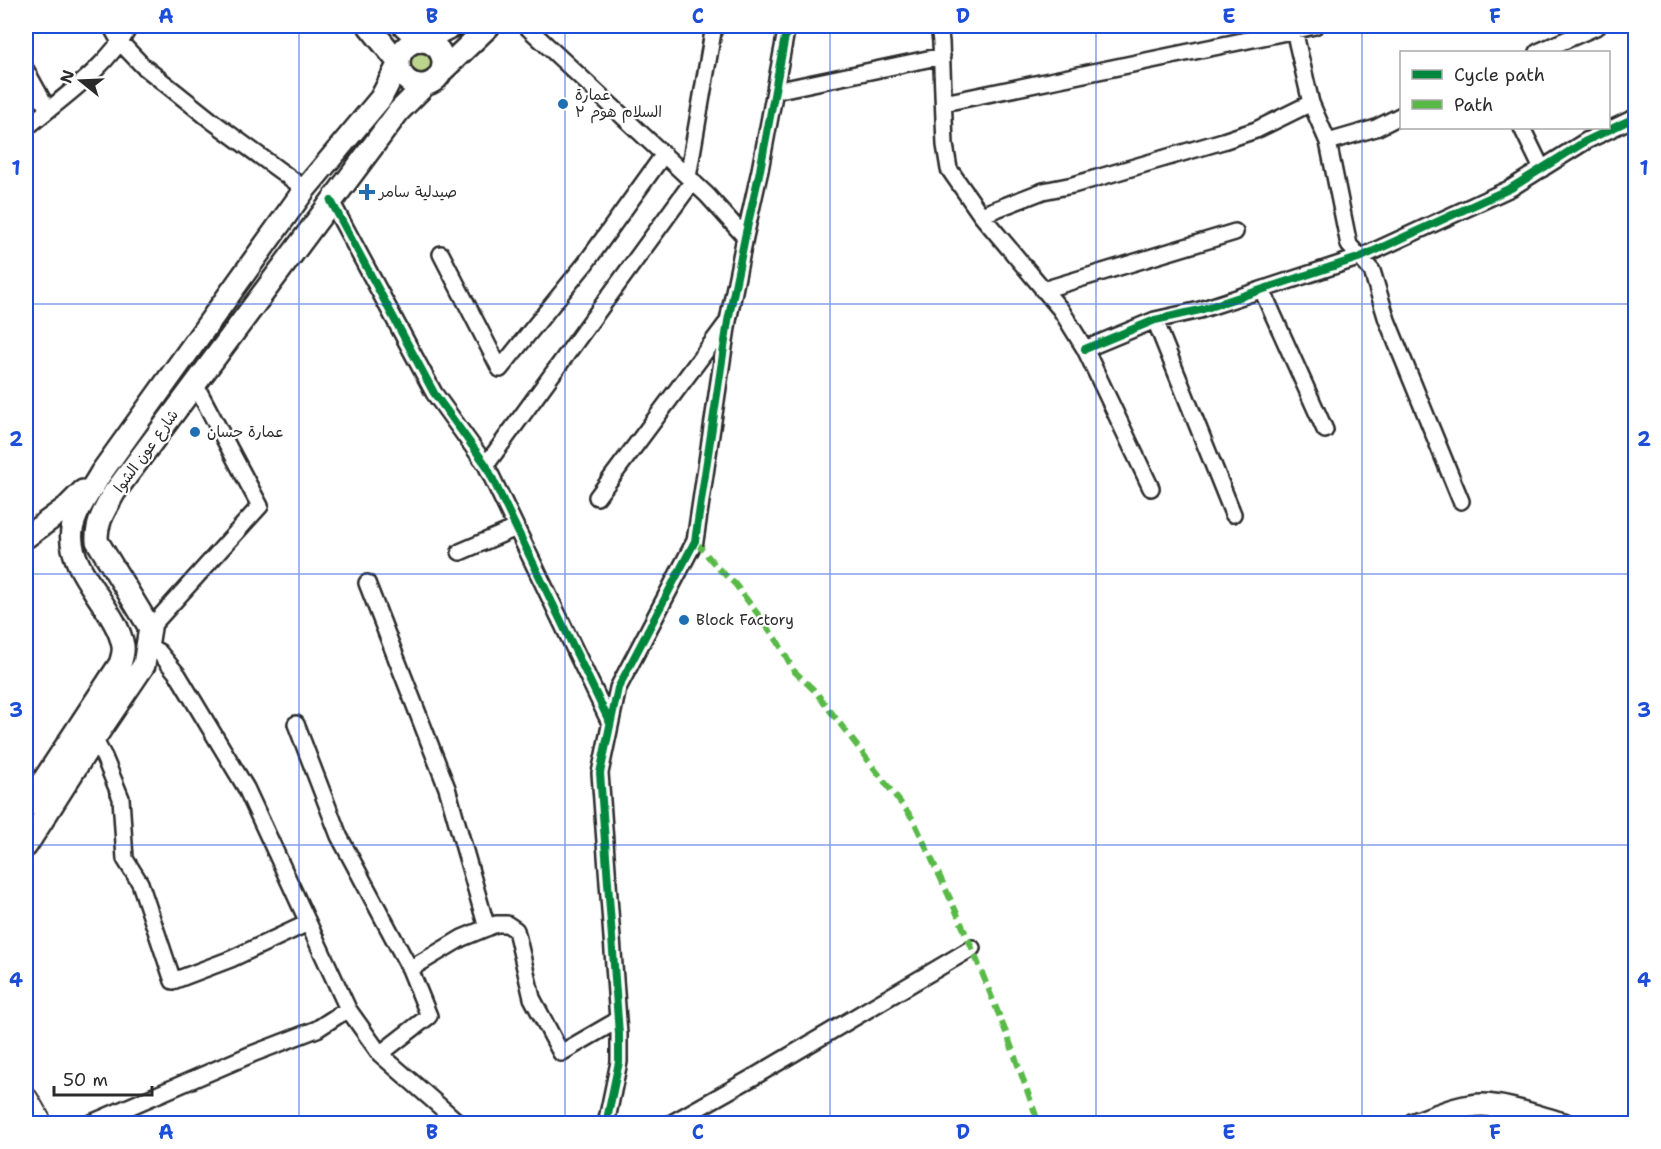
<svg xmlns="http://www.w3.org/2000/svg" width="1661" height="1149" viewBox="0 0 1661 1149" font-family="'Shantell Sans','Playpen Sans Arabic',sans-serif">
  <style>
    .green { fill: #bcd58c; stroke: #74805c; stroke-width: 1.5 }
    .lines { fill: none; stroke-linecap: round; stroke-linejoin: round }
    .minor-casing { stroke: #2b2b2b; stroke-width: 20 }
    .secondary-casing { stroke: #2b2b2b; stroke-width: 26 }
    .primary-casing { stroke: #2b2b2b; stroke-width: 28 }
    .minor { stroke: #fff; stroke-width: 15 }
    .secondary { stroke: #fff; stroke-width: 21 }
    .primary { stroke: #fff; stroke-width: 24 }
    .quiet { stroke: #58b947; stroke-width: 6; stroke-dasharray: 12 6; stroke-linecap: butt }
    .cycleway-casing { stroke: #fff; stroke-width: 11 }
    .cycleway { stroke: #00873e; stroke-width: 8 }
    .grid { fill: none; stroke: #1d4ed8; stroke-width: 1.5; stroke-opacity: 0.55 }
    .poi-dot { fill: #1f6fb2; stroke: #fff; stroke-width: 2 }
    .labels { text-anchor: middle; stroke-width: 4.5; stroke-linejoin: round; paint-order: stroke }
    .poi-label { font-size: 15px; fill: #2b2b2b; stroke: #fff; text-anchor: start }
    .street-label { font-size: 15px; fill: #2b2b2b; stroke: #fff }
    .neatline { fill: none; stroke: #1d4ed8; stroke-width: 2 }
    .grid-label { font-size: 20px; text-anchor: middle; font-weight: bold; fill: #1d4ed8 }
  </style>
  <rect width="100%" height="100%" fill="#fff"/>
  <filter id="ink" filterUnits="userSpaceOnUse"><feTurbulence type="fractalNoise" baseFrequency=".0167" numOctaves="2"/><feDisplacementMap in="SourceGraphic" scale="12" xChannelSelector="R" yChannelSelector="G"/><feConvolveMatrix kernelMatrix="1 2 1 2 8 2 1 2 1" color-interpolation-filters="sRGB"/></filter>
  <g filter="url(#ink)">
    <path class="green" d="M408 62a14 14 0 1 1 28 0a14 14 0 1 1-28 0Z"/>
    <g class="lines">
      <defs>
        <path id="minor" d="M111,26L120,42L143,66L212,121L305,189
          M526,26L707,195L745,237
          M939,26L941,42L945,145L949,169L981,215L1061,310L1085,349L1151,488
          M1294,30L1311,103L1328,142L1349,245L1372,271L1387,320L1461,501
          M1538,52L1598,26
          M26,70L48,110
          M775,91L942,56
          M944,103L1315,26
          M26,128C63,97 106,69 130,26
          M1522,128L1542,169
          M1328,142L1376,128L1402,115
          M688,177L714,26
          M331,201L434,393L486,465L610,723
          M981,215L1043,191L1073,185L1223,141L1256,130L1311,103
          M441,254L500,369L585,264L664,154
          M1043,290L1235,232
          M1262,290L1325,430
          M1155,320L1233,514
          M1085,349L1155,320L1200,310L1361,257L1511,188L1586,141L1636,117
          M486,465L693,181
          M597,497L726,324
          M460,552L516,528
          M367,583L447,788L487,928
          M150,628L260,506L195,384
          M148,646L159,652L178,675L246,788L348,1009
          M296,724L339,836L410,969L429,1016L380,1054
          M88,733L94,739L104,757L121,798L125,859L140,883L173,981L231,959L308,923
          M410,969L462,938L496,924H507L516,930L532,998L561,1053L618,1020
          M89,1124L252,1054L317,1029L348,1009L380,1054L460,1124
          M606,1124L619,1062V1034L600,773L618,688L695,541L728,321L745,237L760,170L787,26
          M670,1124L757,1075L972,948"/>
        <path id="secondary" d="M404,26L422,41L452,26
          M399 63a22 22 0 1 1 44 0a22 22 0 1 1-44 0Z
          M442,71L489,26
          M26,537L67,507L83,491
          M26,807L120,664C122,658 124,652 123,646C117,609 66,570 72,530C75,510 91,491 101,473L305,189L381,98L399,63L369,26
          M26,846L94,739L144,665L150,628L97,541C96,522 105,510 114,493L399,111L425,85
          M1414,1124C1435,1117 1459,1105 1482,1105C1505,1105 1541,1118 1564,1124"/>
        <path id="primary" d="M26,1100L40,1124"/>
      </defs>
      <use href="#minor" class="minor-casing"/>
      <use href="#secondary" class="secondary-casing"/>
      <use href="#primary" class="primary-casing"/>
      <use href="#minor" class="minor"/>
      <use href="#secondary" class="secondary"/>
      <use href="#primary" class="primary"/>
      <path class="quiet" d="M695,541L717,567L735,584L757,613L778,642L794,671L815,691L913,819L955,909L972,948L1009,1040L1039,1124"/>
      <defs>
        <path id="cycleway" d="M331,201L434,393L486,465L610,723
          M1085,349L1155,320L1200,310L1361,257L1511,188L1586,141L1636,117
          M606,1124L619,1062V1034L600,773L618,688L695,541L728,321L745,237L760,170L787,26"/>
      </defs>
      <use href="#cycleway" class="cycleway-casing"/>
      <use href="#cycleway" class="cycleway"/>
    </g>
  </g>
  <path class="grid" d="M299,26V1124M565,26V1124M830,26V1124M1096,26V1124M1362,26V1124M26,304H1636M26,574H1636M26,845H1636"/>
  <g class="poi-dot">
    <circle cx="563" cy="104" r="6"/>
    <path d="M364 183h6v6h6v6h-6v6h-6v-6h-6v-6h6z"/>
    <circle cx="195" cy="432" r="6"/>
    <circle cx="684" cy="620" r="6"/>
  </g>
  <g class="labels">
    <g class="poi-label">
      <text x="575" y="100">عمارة<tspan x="575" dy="17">السلام هوم ٣</tspan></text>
      <text x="379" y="197">صيدلية سامر</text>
      <text x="207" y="437">عمارة حسان</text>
      <text x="696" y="625">Block Factory</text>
    </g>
    <g class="street-label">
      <text transform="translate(146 451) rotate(-54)" y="5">شارع عون الشوا</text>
    </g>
  </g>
  <rect width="1661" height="1149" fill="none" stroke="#fff" stroke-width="66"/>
  <rect x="1400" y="51" width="210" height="78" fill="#ffffff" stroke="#aaaaaa" stroke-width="1.5"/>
  <rect x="1412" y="70" width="30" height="9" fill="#00873e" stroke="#aaaaaa" stroke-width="1.5"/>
  <text x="1454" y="81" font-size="18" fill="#2b2b2b">Cycle path</text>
  <rect x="1412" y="100" width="30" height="9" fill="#58b947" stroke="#aaaaaa" stroke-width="1.5"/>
  <text x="1454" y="111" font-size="18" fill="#2b2b2b">Path</text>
  <g transform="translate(81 81) rotate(288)" stroke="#ffffff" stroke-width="4.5" paint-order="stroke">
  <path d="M0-4.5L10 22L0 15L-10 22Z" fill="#2b2b2b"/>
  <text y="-9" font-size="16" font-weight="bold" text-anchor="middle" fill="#2b2b2b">N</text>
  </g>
  <path d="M54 1086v9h98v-9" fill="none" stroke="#2b2b2b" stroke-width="3"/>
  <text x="63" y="1086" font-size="18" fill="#2b2b2b" stroke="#ffffff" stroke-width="4.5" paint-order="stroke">50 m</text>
  <rect x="33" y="33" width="1595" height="1083" class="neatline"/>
  <g class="grid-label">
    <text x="166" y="23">A</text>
    <text x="432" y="23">B</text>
    <text x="698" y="23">C</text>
    <text x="963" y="23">D</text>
    <text x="1229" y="23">E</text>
    <text x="1495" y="23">F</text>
    <text x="16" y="175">1</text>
    <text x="1644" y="175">1</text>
    <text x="16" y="446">2</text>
    <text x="1644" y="446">2</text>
    <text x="16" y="717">3</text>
    <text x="1644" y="717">3</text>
    <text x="16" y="987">4</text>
    <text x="1644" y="987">4</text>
    <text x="166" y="1139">A</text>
    <text x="432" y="1139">B</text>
    <text x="698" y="1139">C</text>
    <text x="963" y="1139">D</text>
    <text x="1229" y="1139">E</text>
    <text x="1495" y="1139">F</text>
  </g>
</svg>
